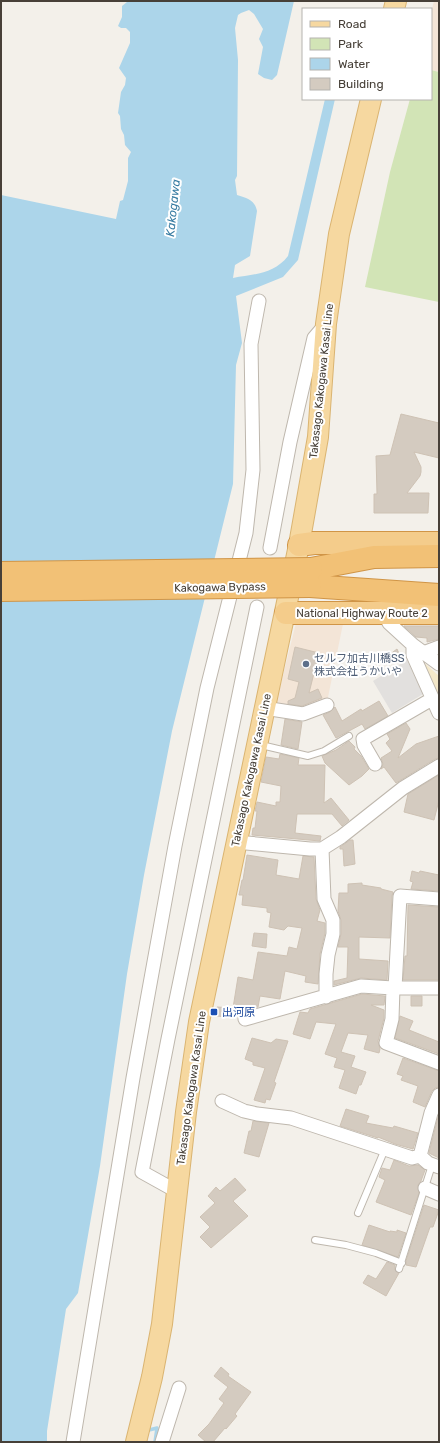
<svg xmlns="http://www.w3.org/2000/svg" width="440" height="1443" viewBox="0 0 440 1443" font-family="Rubik,'Noto Sans JP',sans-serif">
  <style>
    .commercial { fill: #f3e5d7 }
    .green { fill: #d2e4b6 }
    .sand { fill: #f4e8c9 }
    .parking { fill: #e2e0de }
    .water { fill: #acd5ea }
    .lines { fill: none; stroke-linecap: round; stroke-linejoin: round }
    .stream { stroke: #acd5ea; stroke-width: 3.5 }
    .building { fill: #d4cbc0; stroke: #cec2b4 }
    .service-casing { stroke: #beb7ad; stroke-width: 8 }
    .minor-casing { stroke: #beb7ad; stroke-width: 15 }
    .primary-casing { stroke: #dab471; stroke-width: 22 }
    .trunk-casing { stroke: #d09547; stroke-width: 24 }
    .motorway-casing { stroke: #d09547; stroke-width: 24 }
    .service { stroke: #fff; stroke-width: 6 }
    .minor { stroke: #fff; stroke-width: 13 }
    .primary { stroke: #f6d8a0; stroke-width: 20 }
    .trunk { stroke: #f4cc8b; stroke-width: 22 }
    .motorway { stroke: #f2c176; stroke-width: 22 }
    .motorway-bridge-casing { stroke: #d09547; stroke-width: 24; stroke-linecap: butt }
    .motorway-bridge { stroke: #f2c176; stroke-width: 22 }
    .service-dot { fill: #5c6f8a; stroke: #fff; stroke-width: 1.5 }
    .transit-dot { fill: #1a4fb4; stroke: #fff; stroke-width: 1.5 }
    .labels { text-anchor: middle; stroke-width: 4; stroke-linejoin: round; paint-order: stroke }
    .street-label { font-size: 11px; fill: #474038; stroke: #fff }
    .service-label { font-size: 11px; fill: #4e5e75; stroke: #fff; text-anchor: start }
    .transit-label { font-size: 11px; fill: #164399; stroke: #fff; text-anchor: start }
    .water-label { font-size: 12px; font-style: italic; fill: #387ca2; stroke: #fff }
  </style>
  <rect width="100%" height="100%" fill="#f3f0ea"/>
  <path class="commercial" d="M434,1H439V72L431,70V13Z
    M297,619H344L327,702L303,713L275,707Z"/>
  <path class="green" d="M431,70L439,72V302L365,287L390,172L410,99H431Z"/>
  <path class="sand" d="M420,659L439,676V701Z"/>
  <path class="parking" d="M407,660L423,694L392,713L373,681Z"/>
  <path class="water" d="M131,1H294L277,75L272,80L264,78L258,74L263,47L259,39L263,29L254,14L249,10L241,13L238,15L235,28L238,60L237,176L235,180L237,195C247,198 255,200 257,211L250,256L235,265L233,278C255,274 274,274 288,256L325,99H335L298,260L283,277L236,296L242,343L236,365L233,484L172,731L144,875L127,974L100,1166L78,1293L66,1309L47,1431V1442H1V195L116,219L120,201L123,200L128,181V158L131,152L125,145L124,135L121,129L120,116L118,113L121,92L125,85L126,78L119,68L130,43V32L126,28H121L118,26L122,17V6L127,2Z"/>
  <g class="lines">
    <path class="stream" d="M145,1431L157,1428L155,1442"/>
  </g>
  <path class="building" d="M401,414L439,423V458L414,452L421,467V472L420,476L407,493H429L428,513H374V494H377L376,456L390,455Z
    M404,626H439V639L427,642V638L416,637Z
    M295,647L319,653L309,693L318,689L322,698L302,706L288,704V701L295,698L299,682L288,679Z
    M397,649L401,658L394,663L389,655Z
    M379,701L388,716L365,729L362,724L336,738L323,715L330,712L335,707L342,721L361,709L362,711Z
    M285,719L302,722L298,749L281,745Z
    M406,723L410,729L398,758L416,744L439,736V758L435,759L396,783L384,767L381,769L383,764L381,758L392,751L386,743L390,739L387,734Z
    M349,741L355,747L354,749L361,756L369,769L362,776L349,785L325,763L322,756L336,750Z
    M280,754L299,758L298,765H325L324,803L331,798L349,820L342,826L332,814H297L295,833L321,836L320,841L252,835L253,828H255L257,811H255L257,802L276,806V802H280L281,786L261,782L266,757L279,759Z
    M439,775V800L434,820L404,812L408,794Z
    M350,840H353L355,864L344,866L343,849H340V847Z
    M247,855L278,860L276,875L299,879L303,856L314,857L316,899L320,910L317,921L325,923V933L320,954L318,984L305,982L306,976L285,971L280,999L260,996L258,1007L242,1011L238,1015L227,1017L217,1016V1007L233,1008L238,977L253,980L258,952L287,956L289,947L297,949L302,928L288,926L284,930L269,927L271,913L267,912V908L242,905L243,895H239L242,880H243Z
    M412,871L419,873L420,871L439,875V891L411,889L413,882L410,881Z
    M362,883V885L381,888V889L393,892L392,896L390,938L359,937V959L388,961L387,980L361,978L334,985V981L347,978L348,947H338L341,934V920L338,911L339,893H348V884Z
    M408,905L439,907V980H403L405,956H407Z
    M254,933L267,934L266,948L252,946Z
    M362,994L385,996L384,1005H371L384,1010V1018L378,1041L380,1049L379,1053L364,1049L368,1035L348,1033L341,1052L355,1056L351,1067L366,1072L361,1085H359L356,1094L339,1088L345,1070L334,1067L337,1058L325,1054L336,1024L316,1022L310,1039L293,1034L300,1012L308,1013L310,1009Z
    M411,996H422V1006H411Z
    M400,1016L413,1021L409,1030L439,1042V1054L395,1038Z
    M252,1038L271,1043L276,1039L288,1041L274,1082L276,1083L270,1100L266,1099L265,1103L254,1100L265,1068L253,1065V1062L245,1059Z
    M403,1058L439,1071V1087L435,1088L432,1091L425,1107L413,1102L418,1086L401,1080L403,1076L397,1074Z
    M346,1109L369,1116L366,1123L393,1128L394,1126L418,1133L413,1149L395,1144L378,1137V1138L340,1126Z
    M438,1117H439V1158L429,1153Z
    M253,1121L269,1123L259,1157L244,1153L249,1131H251Z
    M394,1160L409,1166L418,1165L425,1170L421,1181L418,1185L419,1193L411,1215L376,1202L385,1180L379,1177L382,1168L390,1170Z
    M235,1178L246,1190L233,1201L248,1216L211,1248L200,1237L210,1227L200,1217L215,1203L208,1196L216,1187L220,1191Z
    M424,1205L439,1210L433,1227H430L416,1267L406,1265V1261Z
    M369,1225L390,1232V1231L397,1232V1230L406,1233L398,1257L362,1245Z
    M387,1262L395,1265V1270L399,1273L386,1296L363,1283L368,1275L376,1279Z
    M221,1367L229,1374L228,1376L251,1392L235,1414L237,1416L226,1429L225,1428L213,1442H206L198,1435L209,1424L224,1403L219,1399L228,1387L214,1376Z"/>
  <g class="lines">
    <defs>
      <path id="service" d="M261,745L308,756L324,751L349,736
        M358,1213L385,1149
        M315,1240L346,1245L376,1253L402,1263
        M399,1269L432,1165"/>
      <path id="minor" d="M270,548L290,442L314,338L326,324
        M383,612L389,623L413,645L439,664
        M413,645V655L439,713
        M423,653L439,647
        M264,708L303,714L327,705
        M375,764L364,745L363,739L432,699
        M236,842L310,849H322L341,837L403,788L439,766
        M322,849L324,899L333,920V934L328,955L326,974V997
        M393,988L392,1019L386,1043L439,1063
        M395,988L400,896L439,899
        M245,1019L361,986L393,988H439
        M222,1101L244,1111L257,1114L291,1118L412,1158L420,1156L428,1163L439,1167
        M420,1156L431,1113L439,1095
        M425,1188L439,1194
        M178,1192L142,1172L168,1039L257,607
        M73,1442L133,1078L175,846L207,688L246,533L253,470L251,344L259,301
        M162,1442L179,1388"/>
      <path id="primary" d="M394,9L396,1
        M136,1442L152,1377L162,1324L186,1112L199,1022L299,545L318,437L326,324L339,234L371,99"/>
      <path id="trunk" d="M299,545L314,543H439
        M286,613H439"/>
      <path id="motorway" d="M311,569L374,557L439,556
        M310,586L439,595"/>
    </defs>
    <use href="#service" class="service-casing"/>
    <use href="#minor" class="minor-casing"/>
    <use href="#primary" class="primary-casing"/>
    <use href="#trunk" class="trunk-casing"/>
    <use href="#motorway" class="motorway-casing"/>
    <use href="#service" class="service"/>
    <use href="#minor" class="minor"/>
    <use href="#primary" class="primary"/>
    <use href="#trunk" class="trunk"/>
    <use href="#motorway" class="motorway"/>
    <defs>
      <path id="motorway-bridge" d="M1,573L311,569
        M1,590L310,586"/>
    </defs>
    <use href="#motorway-bridge" class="motorway-bridge-casing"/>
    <use href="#motorway-bridge" class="motorway-bridge"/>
  </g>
  <circle class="service-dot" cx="306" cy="664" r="4"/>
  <rect class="transit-dot" x="210" y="1008" width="8" height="8" rx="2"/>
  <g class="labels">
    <g class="street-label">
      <text transform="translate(321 381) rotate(-84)" y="4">Takasago Kakogawa Kasai Line</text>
      <text transform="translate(220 587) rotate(-1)" y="4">Kakogawa Bypass</text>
      <text x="362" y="617">National Highway Route 2</text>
      <text transform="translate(251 770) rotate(-78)" y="4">Takasago Kakogawa Kasai Line</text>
      <text transform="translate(191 1088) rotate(-82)" y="4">Takasago Kakogawa Kasai Line</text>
    </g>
    <g class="service-label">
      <text x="314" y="662">セルフ加古川橋SS<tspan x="314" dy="13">株式会社うかいや</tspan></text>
    </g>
    <g class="transit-label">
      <text x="222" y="1016">出河原</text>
    </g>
    <g class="water-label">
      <text transform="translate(173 208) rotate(-84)" y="4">Kakogawa</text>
    </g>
  </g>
  <rect width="440" height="1443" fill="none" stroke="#474038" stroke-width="4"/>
  <rect x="302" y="8" width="130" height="92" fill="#ffffff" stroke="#b5b3af"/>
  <rect x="310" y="21" width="20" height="6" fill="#f6d8a0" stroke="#b5b3af"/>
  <text x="338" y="28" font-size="12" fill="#474038">Road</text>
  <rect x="310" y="38" width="20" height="12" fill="#d2e4b6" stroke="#b5b3af"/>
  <text x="338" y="48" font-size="12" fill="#474038">Park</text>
  <rect x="310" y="58" width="20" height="12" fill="#acd5ea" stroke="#b5b3af"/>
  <text x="338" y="68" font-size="12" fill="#474038">Water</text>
  <rect x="310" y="78" width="20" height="12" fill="#d4cbc0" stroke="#b5b3af"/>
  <text x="338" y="88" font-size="12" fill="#474038">Building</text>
</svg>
